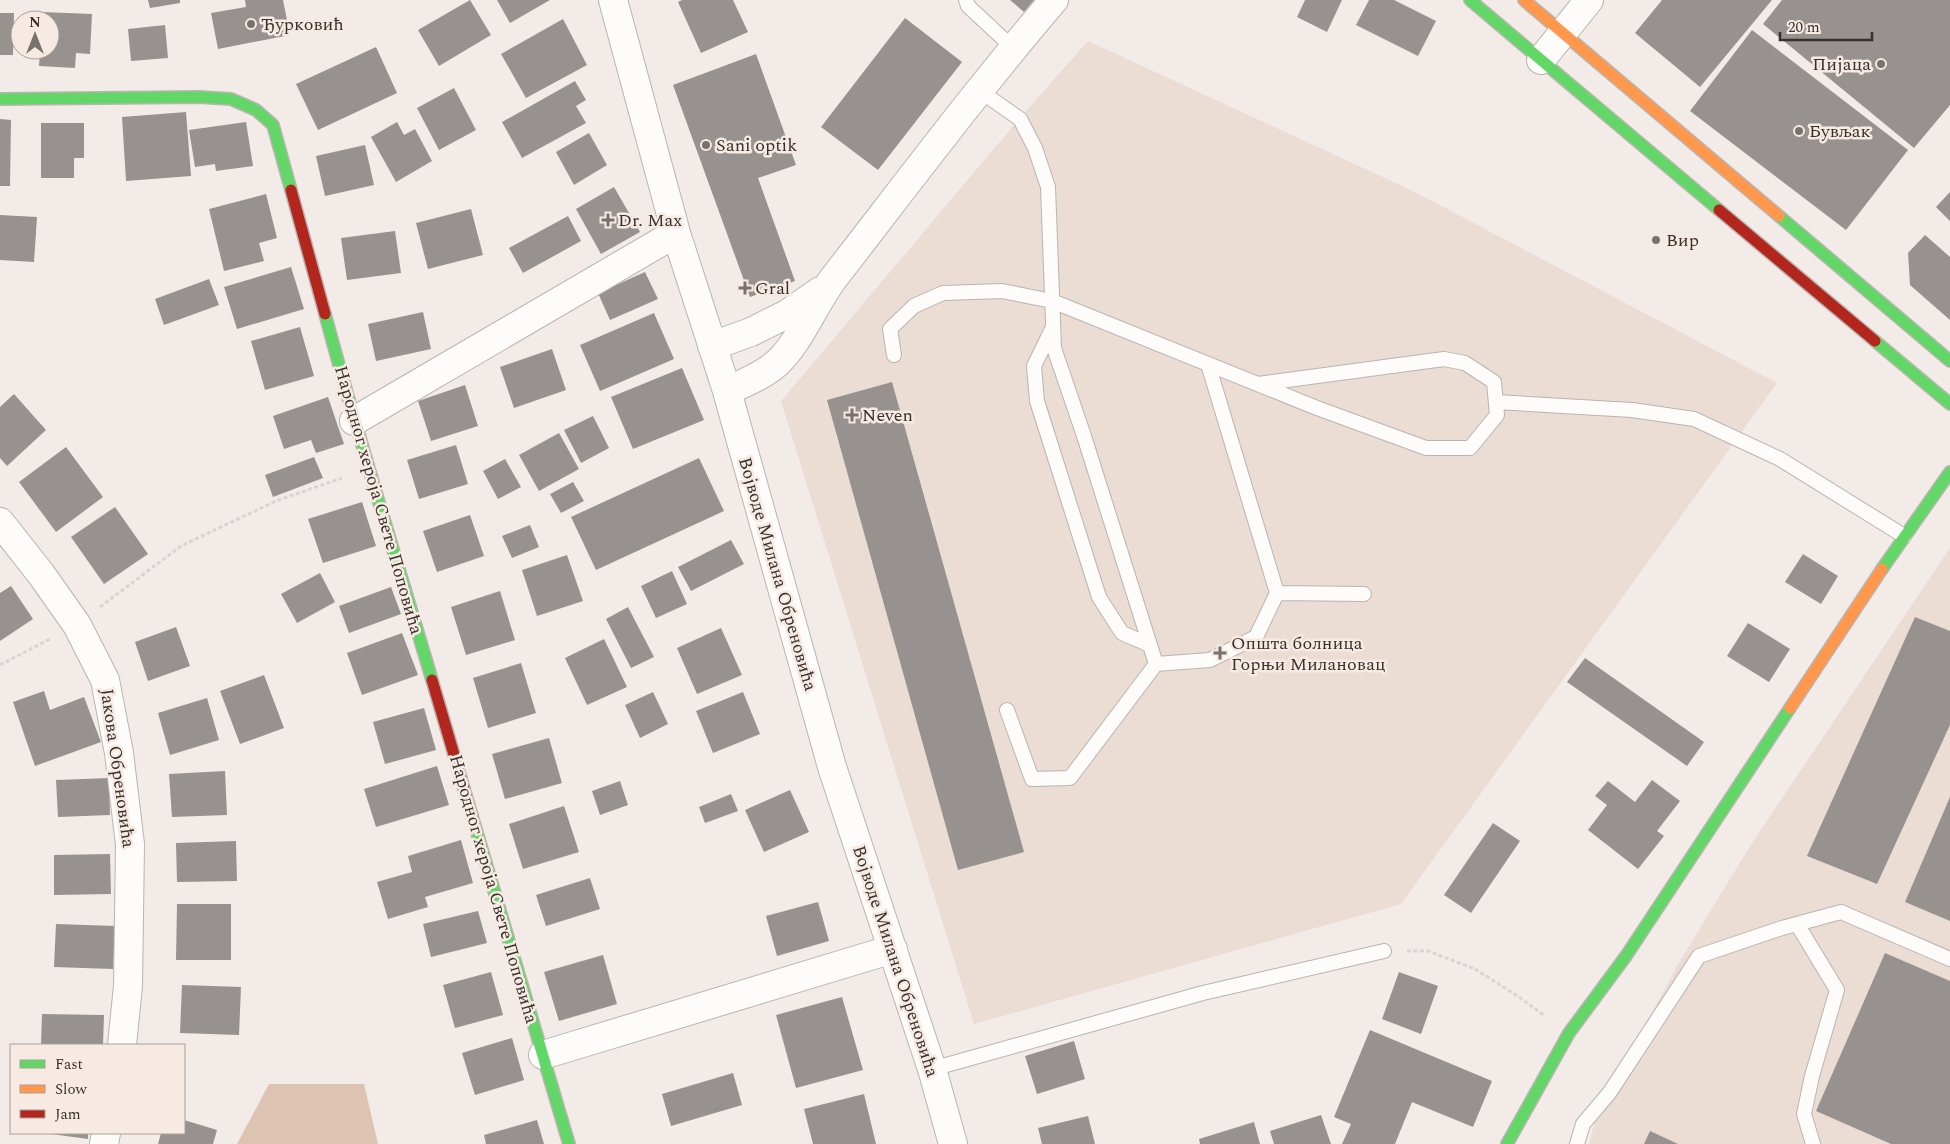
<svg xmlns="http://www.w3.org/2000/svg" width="1950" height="1144" viewBox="0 0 1950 1144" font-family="Spectral,serif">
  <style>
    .built { fill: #ebddd4 }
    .forest { fill: #dec3b3 }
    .building { fill: #97928f }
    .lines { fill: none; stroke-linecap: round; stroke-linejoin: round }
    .lane-casing { stroke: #b9b4b1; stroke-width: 16 }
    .street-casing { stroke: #b9b4b1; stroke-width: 30 }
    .fast-casing { stroke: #b9b4b1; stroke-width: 14 }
    .slow-casing { stroke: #b9b4b1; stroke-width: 14 }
    .jam-casing { stroke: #b9b4b1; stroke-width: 14 }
    .path { stroke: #d7d5d3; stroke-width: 3; stroke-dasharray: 4 2.5; stroke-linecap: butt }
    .lane { stroke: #fdfcfb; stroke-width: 14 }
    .street { stroke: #fdfcfb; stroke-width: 28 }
    .fast { stroke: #63d668; stroke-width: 11 }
    .slow { stroke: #ff974d; stroke-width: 11 }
    .jam { stroke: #b3261e; stroke-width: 11 }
    .poi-dot { fill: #78726f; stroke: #f7eae2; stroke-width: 2 }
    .labels { text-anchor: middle; stroke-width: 5; stroke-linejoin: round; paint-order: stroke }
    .poi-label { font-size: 18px; fill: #36312e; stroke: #f7eae2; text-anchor: start }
    .street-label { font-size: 18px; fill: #36312e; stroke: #f7eae2 }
  </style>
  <rect width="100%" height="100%" fill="#f2ebe7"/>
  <path class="built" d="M1088,41L1413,191L1777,383L1401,904L974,1024L781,401L1019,119Z
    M1950,548V1144H1589L1596,1116L1678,964L1752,843Z"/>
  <path class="forest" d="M269,1084H364L378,1144H237Z"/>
  <path class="building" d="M148,0H180V3L150,8Z
    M245,0H283L290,35L218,49L211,13L246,7Z
    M470,0L491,35L439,66L418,30Z
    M497,0H550L510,23Z
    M682,0H733L748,32L701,53L678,2Z
    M1010,0H1034L1024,12Z
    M1305,0H1342L1327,32L1297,17Z
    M1369,0H1394L1436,21L1418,56L1356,25Z
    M1662,0H1772L1700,87L1635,33Z
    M1782,0H1950V105L1914,148L1763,24Z
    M41,12L92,14L90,54L76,53L75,68L39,66L40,50H50V20H41Z
    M0,13H14L13,55H0Z
    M905,18L962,62L878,170L821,127Z
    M563,19L587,65L526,98L501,54Z
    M165,25L168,58L131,61L128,29Z
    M1752,30L1908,150L1846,230L1690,111Z
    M376,47L397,93L318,130L296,84Z
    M756,54L796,165L758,178L795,281L750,297L673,85Z
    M575,81L586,100L576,106L586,123L522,158L502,122Z
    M454,88L476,130L439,150L417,108Z
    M186,112L191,176L126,181L122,117Z
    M0,119L11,120L10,186H0Z
    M246,122L253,166L216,171L215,164L195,167L189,130Z
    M397,122L404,135L415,129L432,161L396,182L371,137Z
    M41,123H84V158H74V178H41Z
    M589,133L607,165L574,185L556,152Z
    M365,145L374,185L325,196L316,156Z
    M614,187L640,232L601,254L576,209Z
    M1950,192V221L1936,207Z
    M266,194L277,238L259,243L264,261L224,271L209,209Z
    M471,209L483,255L428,269L416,223Z
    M0,215L37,217L34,262L0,260Z
    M568,216L581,241L523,273L509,248Z
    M395,231L401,273L347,280L341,238Z
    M1925,235L1950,257V320L1910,285L1908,253Z
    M291,267L304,309L237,329L224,287Z
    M645,272L658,299L610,320L598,293Z
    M209,279L219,305L164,325L155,299Z
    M423,312L431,349L376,361L368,324Z
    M654,313L674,359L600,391L580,345Z
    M300,327L314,376L265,390L251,341Z
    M552,349L566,390L514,408L500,367Z
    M682,368L704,420L633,449L611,397Z
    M892,382L1024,852L958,870L827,400Z
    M465,385L478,426L431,441L418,401Z
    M14,394L46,430L7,466L0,458V407Z
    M328,397L344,444L316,453L311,440L284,449L273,416Z
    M593,416L609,448L581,463L564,430Z
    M559,433L579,469L539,491L519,455Z
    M456,445L468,484L419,499L407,460Z
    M66,447L103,497L56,532L19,482Z
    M314,457L323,478L273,497L265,475Z
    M699,458L724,511L596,570L571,517Z
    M505,459L521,487L498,499L483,471Z
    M573,482L584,501L561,513L550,494Z
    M362,502L376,546L323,563L308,519Z
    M115,507L148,554L104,584L71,537Z
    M470,515L484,556L437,572L423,531Z
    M530,525L539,547L512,558L502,536Z
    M731,540L744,564L691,591L678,567Z
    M1803,554L1838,576L1821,604L1785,582Z
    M567,555L583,601L537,616L522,570Z
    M672,571L687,604L656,618L641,586Z
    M320,573L335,602L297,623L281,594Z
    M11,586L33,619L0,641V593Z
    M391,587L401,614L349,633L339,606Z
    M500,591L515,640L466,655L451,607Z
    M628,607L654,657L631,668L606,619Z
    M1915,617L1950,631V725L1877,884L1807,856Z
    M1748,623L1790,649L1769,682L1727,656Z
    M176,627L190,666L148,681L135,642Z
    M721,628L742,675L697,694L677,648Z
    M402,633L418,675L362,695L347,653Z
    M604,639L627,687L587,705L565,658Z
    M1585,658L1704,742L1687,766L1567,682Z
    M521,663L536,713L488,728L473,678Z
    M264,675L284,728L240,744L220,691Z
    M44,691L50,710L84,697L101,742L35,766L13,702Z
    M653,692L668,724L640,738L625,705Z
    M743,692L760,734L713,753L696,711Z
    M207,698L219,740L170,755L158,713Z
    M424,708L436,750L385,764L373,722Z
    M549,738L562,783L505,799L492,754Z
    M437,766L449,805L376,827L364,789Z
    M225,771L227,815L172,817L169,774Z
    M109,778L110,815L58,817L56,780Z
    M1652,780L1680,801L1657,831L1664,836L1638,869L1588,830L1607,805L1595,796L1608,781L1635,802Z
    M620,781L628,805L600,815L592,791Z
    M790,790L809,832L764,852L745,810Z
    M731,794L738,811L705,823L699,807Z
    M1950,797V921L1905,902Z
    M564,806L579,852L523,869L509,824Z
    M1493,823L1520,841L1471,913L1444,895Z
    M461,840L473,883L425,897L428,907L388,919L377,882L412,872L408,856Z
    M236,841L237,881L177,882L176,843Z
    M110,854L111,894L54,895V855Z
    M590,878L600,909L546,926L536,895Z
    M818,902L829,941L777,956L766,916Z
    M177,904H231V960H176Z
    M478,911L487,943L431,957L423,924Z
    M56,924L115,926L113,969L54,967Z
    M1885,953L1950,981V1144H1891L1816,1111Z
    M603,955L617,1004L559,1021L544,972Z
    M491,972L503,1015L455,1028L443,985Z
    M1399,972L1438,986L1421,1034L1382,1019Z
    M182,985L241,987L239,1035L180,1033Z
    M842,997L863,1070L796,1088L776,1015Z
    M42,1014L104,1015L103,1045H41Z
    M1370,1030L1492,1081L1473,1127L1412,1102L1395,1144H1342L1351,1124L1334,1117Z
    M512,1038L524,1080L475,1095L462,1053Z
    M1074,1041L1085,1079L1037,1094L1025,1056Z
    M733,1073L742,1105L671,1126L662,1094Z
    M864,1094L876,1144H813L804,1109Z
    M1321,1115L1331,1144H1274L1270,1131Z
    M1088,1116L1095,1144H1042L1038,1128Z
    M184,1120L217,1130L213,1144H158L161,1133H184Z
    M537,1120L544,1144H486L484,1135Z
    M1254,1122L1260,1144H1200L1199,1139Z
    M1650,1131L1678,1144H1644Z
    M44,1133H88V1139Z"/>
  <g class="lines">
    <defs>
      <path id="lane" d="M966,0L968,6L1013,48
        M980,91L1020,119L1035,148L1048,187L1054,348L1084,436L1156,664L1210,660L1256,637L1277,593L1364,594
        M1053,327L1034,366L1037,401L1099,597L1122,633L1150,645
        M894,355L890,329L914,306L943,293L1002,291L1052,301L1317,408L1426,448H1470L1497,415L1494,382L1465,363L1444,359L1258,384
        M1208,364L1277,593
        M1496,402L1632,410L1694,419L1780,459L1904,536
        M1007,710L1032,779L1070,778L1156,664
        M1797,924L1837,990L1812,1076L1804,1114L1813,1144
        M932,1069L1203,993L1384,951
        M1577,1144L1583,1124L1610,1092L1699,956L1782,928L1841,912L1950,959"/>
      <path id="street" d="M613,0L676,233L727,391L832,767L932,1069L953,1144
        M1541,60L1589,0
        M712,346L751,332L787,314L820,291
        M727,391C744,383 762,376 776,364C799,344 815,303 833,279C906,185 977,90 1054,0
        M354,421L676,233
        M0,522L41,574L77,625L105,680L119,753L130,844L128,986L122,1045
        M543,1055L893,949
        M104,1144L106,1133"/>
      <path id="fast" d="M1470,0L1719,210
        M0,99L199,97L231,99L256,110L273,125L291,190
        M1779,216L1950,361
        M325,314C358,437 396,558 432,680
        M1875,341L1950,404
        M1882,569L1950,472
        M472,816L569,1144
        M1507,1144L1569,1033L1626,956L1790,708"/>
      <path id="slow" d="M1524,0L1779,216
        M1790,708L1882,569"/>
      <path id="jam" d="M291,190L325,314
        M1719,210L1875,341
        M432,680L472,816"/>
    </defs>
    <use href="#lane" class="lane-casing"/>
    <use href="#street" class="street-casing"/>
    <use href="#fast" class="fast-casing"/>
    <use href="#slow" class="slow-casing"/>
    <use href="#jam" class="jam-casing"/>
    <path class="path" d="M100,607L181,546L276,501L342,478
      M0,665L50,639
      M1407,951H1428L1475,969L1519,997L1545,1016"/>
    <use href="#lane" class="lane"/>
    <use href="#street" class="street"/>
    <use href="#fast" class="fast"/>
    <use href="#slow" class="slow"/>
    <use href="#jam" class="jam"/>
  </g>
  <g class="poi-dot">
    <circle cx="251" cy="24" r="5"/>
    <circle cx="1881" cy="64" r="5"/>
    <circle cx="1799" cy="131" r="5"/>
    <circle cx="706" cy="145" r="5"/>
    <path d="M605.5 212.5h5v5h5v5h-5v5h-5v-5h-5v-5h5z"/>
    <circle cx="1656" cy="240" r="5"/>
    <path d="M742.5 280.5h5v5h5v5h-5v5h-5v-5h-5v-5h5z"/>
    <path d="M849.5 407.5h5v5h5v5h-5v5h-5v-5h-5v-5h5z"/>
    <path d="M1217.5 645.5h5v5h5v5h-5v5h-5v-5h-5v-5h5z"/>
  </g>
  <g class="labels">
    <g class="poi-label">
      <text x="261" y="30">Ђурковић</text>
      <text x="1871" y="70" text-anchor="end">Пијаца</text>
      <text x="1809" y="137">Бувљак</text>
      <text x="716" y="151">Sani optik</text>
      <text x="618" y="226">Dr. Max</text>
      <text x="1666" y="246">Вир</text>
      <text x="755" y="294">Gral</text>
      <text x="862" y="421">Neven</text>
      <text x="1231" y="649">Општа болница<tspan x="1231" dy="21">Горњи Милановац</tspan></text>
    </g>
    <g class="street-label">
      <text transform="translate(379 500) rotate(74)" y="6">Народног хероја Свете Поповића</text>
      <text transform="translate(778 574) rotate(74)" y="6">Војводе Милана Обреновића</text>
      <text transform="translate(118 768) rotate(82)" y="6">Јакова Обреновића</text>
      <text transform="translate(494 889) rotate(74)" y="6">Народног хероја Свете Поповића</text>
      <text transform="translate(896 961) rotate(72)" y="6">Војводе Милана Обреновића</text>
    </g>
  </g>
  <rect x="10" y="1044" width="175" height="90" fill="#f7eae2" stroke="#aaa09a"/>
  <rect x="20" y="1060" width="25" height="8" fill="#63d668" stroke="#aaa09a"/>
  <text x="55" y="1069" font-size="15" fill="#36312e">Fast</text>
  <rect x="20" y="1085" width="25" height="8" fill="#ff974d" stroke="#aaa09a"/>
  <text x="55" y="1094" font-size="15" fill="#36312e">Slow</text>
  <rect x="20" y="1110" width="25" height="8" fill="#b3261e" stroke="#aaa09a"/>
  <text x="55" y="1119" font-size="15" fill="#36312e">Jam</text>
  <g transform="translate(35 35)"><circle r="24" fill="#f7eae2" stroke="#aaa09a"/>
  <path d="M0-4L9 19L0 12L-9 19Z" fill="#78726f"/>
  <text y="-8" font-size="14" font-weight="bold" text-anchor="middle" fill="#36312e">N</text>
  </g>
  <path d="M1780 32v8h92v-8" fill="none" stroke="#36312e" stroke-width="2.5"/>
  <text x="1788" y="32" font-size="15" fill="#36312e" stroke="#f7eae2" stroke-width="4" paint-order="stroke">20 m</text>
</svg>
